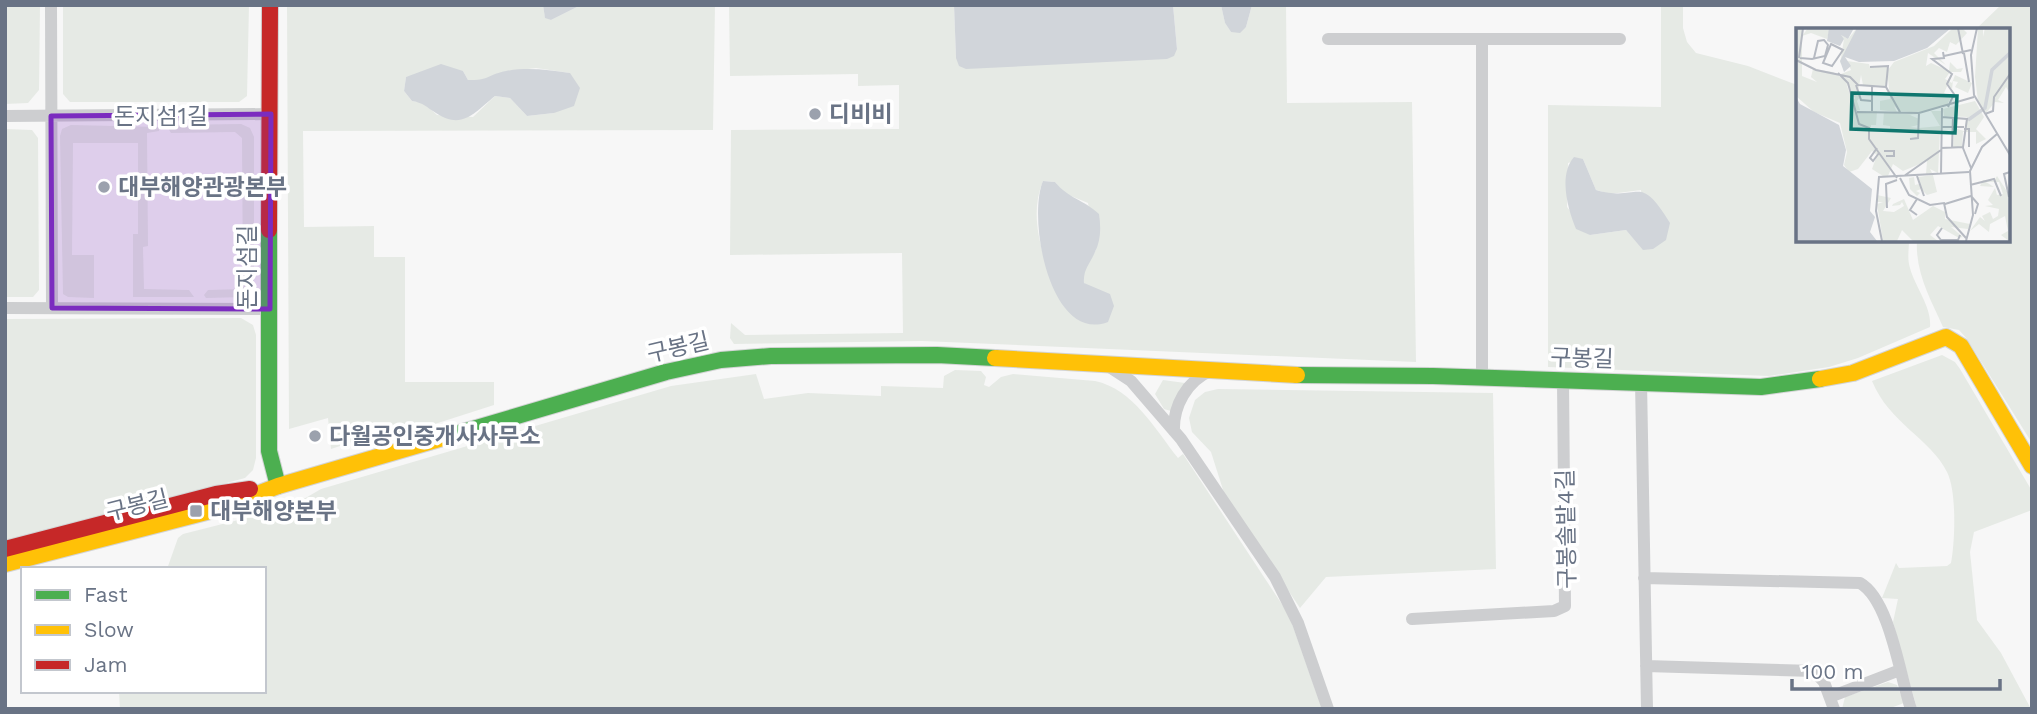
<svg xmlns="http://www.w3.org/2000/svg" width="2037" height="714" viewBox="0 0 2037 714" font-family="'Work Sans','Noto Sans KR',sans-serif">
  <style>
    .green { fill: #e6eae5; fill-rule: evenodd }
    .water { fill: #d1d5da }
    .lines { fill: none; stroke-linecap: round; stroke-linejoin: round }
    .fast-casing { stroke: #d3d4d5; stroke-width: 18 }
    .slow-casing { stroke: #d3d4d5; stroke-width: 18 }
    .jam-casing { stroke: #d3d4d5; stroke-width: 18 }
    .street { stroke: #cdced0; stroke-width: 12 }
    .fast { stroke: #4caf50; stroke-width: 16 }
    .slow { stroke: #ffc107; stroke-width: 16 }
    .jam { stroke: #c62828; stroke-width: 16 }
    .marked { fill: #7b2cbf; fill-opacity: 0.2; stroke: #7b2cbf; stroke-width: 5; stroke-linejoin: round }
    .poi-dot { fill: #9ba1ad; stroke: #fff; stroke-width: 2.5 }
    .labels { text-anchor: middle; stroke-width: 7; stroke-linejoin: round; paint-order: stroke }
    .poi-label { font-size: 23px; font-weight: bold; fill: #697385; stroke: #fff; text-anchor: start }
    .street-label { font-size: 23px; fill: #697385; stroke: #fff }
    .inset-river { fill: none; stroke: #d1d5da; stroke-width: 3.5 }
    .inset-road { fill: none; stroke: #b6bac2; stroke-width: 2 }
    .view { fill: #0f766e; fill-opacity: 0.15; stroke: #0f766e; stroke-width: 3.5 }
    .inset-edge { fill: none; stroke: #697385; stroke-width: 3.5 }
  </style>
  <rect width="100%" height="100%" fill="#f7f7f7"/>
  <path class="green" d="M5,5H40L39,90L28,103L5,104Z
    M63,5H249L247,96L239,102H70L63,94Z
    M287,5H543L545,17L551,20L581,5H715L713,130L303,131L304,227L374,226V257H405V382H494V405L413,431L364,438L331,449L328,418L289,429ZM536,68L570,73L554,113L527,116L510,98L495,96L473,117L437,115L424,103L412,101L404,91L406,77L463,71L468,80L485,81L503,72Z
    M729,5H954L956,58L1177,49L1173,5H1221L1225,23L1231,32L1246,27L1252,5H1286L1287,103L1412,102L1416,362L922,341L734,344L730,338L731,323L745,335L903,333L902,253L730,255L731,130L899,129V85L858,86V74L730,76ZM1043,181L1055,182L1064,193L1088,203L1096,250L1083,272L1084,283L1092,289H1101L1054,288C1043,254 1028,217 1043,181Z
    M1661,5H1683V28L1687,42L1696,53L1748,66L1797,85V240H1909C1909,250 1907,258 1910,268C1915,287 1932,307 1930,327L1858,358L1829,367L1769,376L1548,367V105L1661,107ZM1583,159L1596,190L1610,194L1641,190L1644,250L1626,230L1590,235L1567,207L1568,163Z
    M2001,5H2032V443L1967,339L1959,330L1943,327C1930,298 1915,272 1917,240H2007V30H1975Z
    M241,124L250,128L254,137V287L244,297L206,298L204,295L208,290L243,289L242,138L235,132L171,133L168,128L171,125Z
    M71,125L159,127V131L147,133L148,246L143,247L144,289L189,290L194,297H133V234H138V143H73L72,255H94V298L68,297L63,294L60,136L62,129Z
    M5,129L32,130L38,138L39,290L33,297H5Z
    M241,318L253,325L256,335V458L253,470L245,478L5,542V319Z
    M1942,355L1955,362L1960,369L2032,491V510L1974,532L1970,552L1977,620L2001,653L2031,709H1917L1893,622L1898,599L1882,598L1896,563L1899,568L1947,566L1951,563C1955,542 1957,492 1947,472C1931,439 1889,423 1872,381Z
    M955,370L981,371L986,377L984,385L989,387L1001,377L1013,374L1095,381C1133,389 1155,429 1178,458L1183,454L1289,615L1322,709H120L119,691H264V569H167L178,538L183,534L290,507L321,489L671,386L756,374L764,399L808,393L881,396V386L943,388L944,376Z
    M1163,380L1185,383L1171,411L1164,409L1155,394Z
    M1218,389L1493,393L1496,569L1326,577L1300,608L1225,496L1211,452L1192,432L1189,418L1195,400L1205,392Z
    M1888,682L1897,685L1904,703L1888,709H1842L1845,697Z"/>
  <path class="water" d="M543,5H581L551,20L545,18Z
    M954,5H1173L1177,49L1174,56L1167,59L966,69L959,66L956,58Z
    M1221,5H1252L1246,27L1240,33L1231,32L1225,23Z
    M441,64L463,71L468,80C489,81 489,74 506,71C528,67 548,70 570,73L580,88L574,106L554,113L527,116L510,98L495,96C476,111 463,131 436,113C426,107 424,103 412,101L404,91L406,77Z
    M1574,157L1583,159L1596,190C1641,203 1638,171 1670,223L1666,240L1653,249L1643,250L1626,230L1590,235L1576,229C1568,210 1558,175 1574,157Z
    M1043,181L1055,182C1068,198 1084,200 1099,214C1101,227 1101,240 1095,252C1090,264 1083,269 1084,283L1110,294L1114,306L1108,322C1050,344 1027,219 1043,181Z"/>
  <g class="lines">
    <defs>
      <path id="fast" d="M269,230V451L278,486
        M1297,375L1433,376L1761,387L1820,379
        M446,437L666,372L721,360L771,356L937,355L995,358"/>
      <path id="slow" d="M995,358L1297,375
        M1820,379L1853,373L1946,337L1961,346L2032,466
        M5,564L218,509L278,486L446,437"/>
      <path id="jam" d="M269,230L270,5
        M5,549L216,494L250,489"/>
    </defs>
    <use href="#fast" class="fast-casing"/>
    <use href="#slow" class="slow-casing"/>
    <use href="#jam" class="jam-casing"/>
    <path class="street" d="M51,5L52,308
      M1328,39H1620
      M1482,39V378
      M5,116L271,114
      M5,308L270,309
      M1108,366L1131,381L1181,439L1275,577L1298,623L1328,709
      M1641,382L1647,709
      M1174,431C1173,406 1187,381 1210,371
      M1644,578L1860,583C1890,600 1900,677 1911,709
      M1412,619L1554,611L1565,606L1563,380
      M1646,666L1814,671L1824,682L1834,709
      M1830,697L1900,670"/>
    <use href="#fast" class="fast"/>
    <use href="#slow" class="slow"/>
    <use href="#jam" class="jam"/>
  </g>
  <path class="marked" d="M271,114L270,309L52,308L51,116Z"/>
  <g class="poi-dot">
    <circle cx="815" cy="114" r="7"/>
    <circle cx="104" cy="187" r="7"/>
    <circle cx="315" cy="436" r="7"/>
    <rect x="189" y="504" width="14" height="14" rx="3.5"/>
  </g>
  <g class="labels">
    <g class="poi-label">
      <text x="829" y="122">디비비</text>
      <text x="118" y="195">대부해양관광본부</text>
      <text x="329" y="444">다월공인중개사사무소</text>
      <text x="210" y="519">대부해양본부</text>
    </g>
    <g class="street-label">
      <text x="161" y="124">돈지섬1길</text>
      <text transform="translate(247 267) rotate(-90)" y="8">돈지섬길</text>
      <text transform="translate(678 347) rotate(-13)" y="8">구봉길</text>
      <text transform="translate(1582 358) rotate(2)" y="8">구봉길</text>
      <text transform="translate(137 505) rotate(-14)" y="8">구봉길</text>
      <text transform="translate(1566 529) rotate(-91)" y="8">구봉솔밭4길</text>
    </g>
  </g>
  <g transform="translate(1796 28)">
    <rect width="214" height="214" fill="#f7f7f7"/>
    <path d="M0,0H6V48L21,54L15,49L17,41L37,44L49,52L60,84L81,83L80,97H75V103L94,104V98L87,97L88,84L122,87H114L123,91L122,97L114,99L123,100L144,98L135,83H145L142,145L134,141L136,145L130,146L131,133L107,143L97,136L92,148H87L76,141L81,127L76,123L62,141L53,144L48,137L51,124L44,95L18,84L0,68ZM12,0H33L52,11L61,0L44,36L48,11L33,4L31,11L15,5L6,8ZM157,0L172,1H167L171,5L160,17L154,14L151,24L143,20L138,25L150,37L132,25L130,38L135,35L153,43L154,34L161,41L167,40L165,44H154L149,51L156,55L159,47L176,55L172,65L159,59L162,54L157,53L156,61L152,56L148,65L155,69L151,77L123,85L104,83L98,78L101,84L84,82V73L94,71L92,50L89,58L67,57L65,47L62,64L66,66L61,73L64,82L60,83L56,75L59,70L45,47L57,53L45,46L55,42L51,33L73,36L74,40L91,38L92,42L98,34L138,18ZM182,0H187V9L189,0H213V64L210,59L202,72L208,75L199,74L190,85L182,73L179,49ZM179,73L188,89L180,101L190,111L180,116V104H167L166,119L157,120L158,100L168,103L171,89L148,88L147,81ZM137,147L141,164L131,167L125,161L120,163L124,165L121,168L114,161L113,150L118,149L119,157L123,156L122,149ZM201,148L212,165L213,213L205,207L212,203L209,188L194,196L193,204L183,196L174,203L184,189L189,193L186,188L194,184L197,191L202,188L203,181L189,178L197,177L192,172L199,160L201,167L207,166L203,154H190L198,159L184,158L187,152L198,153ZM81,167L95,170L87,183L98,184L108,178L106,174L104,177L96,178L97,176L108,171L117,192L137,178L149,184V191L174,196L172,201L155,199L167,209L163,210L142,198L134,207L142,213H117L106,202L101,213H87L81,176L87,174H81Z" fill="#e6eae5"/>
    <path d="M33,0H58L52,11L45,7L48,11L44,18L31,13ZM61,0H155L131,20L98,33L63,34L49,29L55,38L48,44L44,33ZM0,69L4,76L43,97L50,122L47,138L76,161L74,183L79,189L74,204L81,213H0Z" fill="#d1d5da"/>
    <path class="inset-river" d="M172,92L189,80L196,42L214,25"/>
    <path class="inset-road" d="M162,0L167,26M181,0L175,27L178,67L214,127M35,16L47,22L36,38L27,35ZM147,24L148,30L136,31L156,46L151,56L158,66L152,79M168,25L173,54M148,28L175,22M3,30L7,0M4,30L16,31L29,28L32,17L28,12L22,13L18,30M0,32L20,42L54,49L62,57L90,59L104,84M74,39L92,38L90,59M42,45L52,55L63,96L73,100V111L101,150M60,57L65,72L76,73M76,83V58M61,84L123,85L178,69M189,86L197,83L198,69L214,46M146,99H168M168,101H173V119M114,111L122,110L123,85M81,120L74,130L77,133L83,125M145,120L167,119L171,91L146,89M156,120L157,89M167,120L175,140M88,123H98V128H90M145,146L146,80M108,148L145,122M121,148L128,168M104,150L113,167L134,177L148,175L151,189L170,210M174,157L198,151L205,168M213,169L208,146L214,144M121,171L114,182L121,187M149,176L175,168L182,176L179,186M91,180L90,156L101,152M146,200L141,207L145,212H162L164,207M86,213L80,183L83,149L173,144M170,213L177,187L174,143L186,119L201,106"/>
    <path class="view" d="M56,65L161,68L159,105L55,101Z"/>
    <rect width="214" height="214" class="inset-edge"/>
  </g>
  <rect width="2037" height="714" fill="none" stroke="#697385" stroke-width="14"/>
  <rect x="21" y="567" width="245" height="126" fill="#ffffff" stroke="#c3c7ce" stroke-width="2"/>
  <rect x="35" y="590" width="35" height="10" fill="#4caf50" stroke="#c3c7ce" stroke-width="2"/>
  <text x="84" y="602" font-size="21" fill="#697385">Fast</text>
  <rect x="35" y="625" width="35" height="10" fill="#ffc107" stroke="#c3c7ce" stroke-width="2"/>
  <text x="84" y="637" font-size="21" fill="#697385">Slow</text>
  <rect x="35" y="660" width="35" height="10" fill="#c62828" stroke="#c3c7ce" stroke-width="2"/>
  <text x="84" y="672" font-size="21" fill="#697385">Jam</text>
  <path d="M1792 679v10h208v-10" fill="none" stroke="#697385" stroke-width="3.5"/>
  <text x="1802" y="679" font-size="21" fill="#697385" stroke="#ffffff" stroke-width="5" paint-order="stroke">100 m</text>
</svg>
